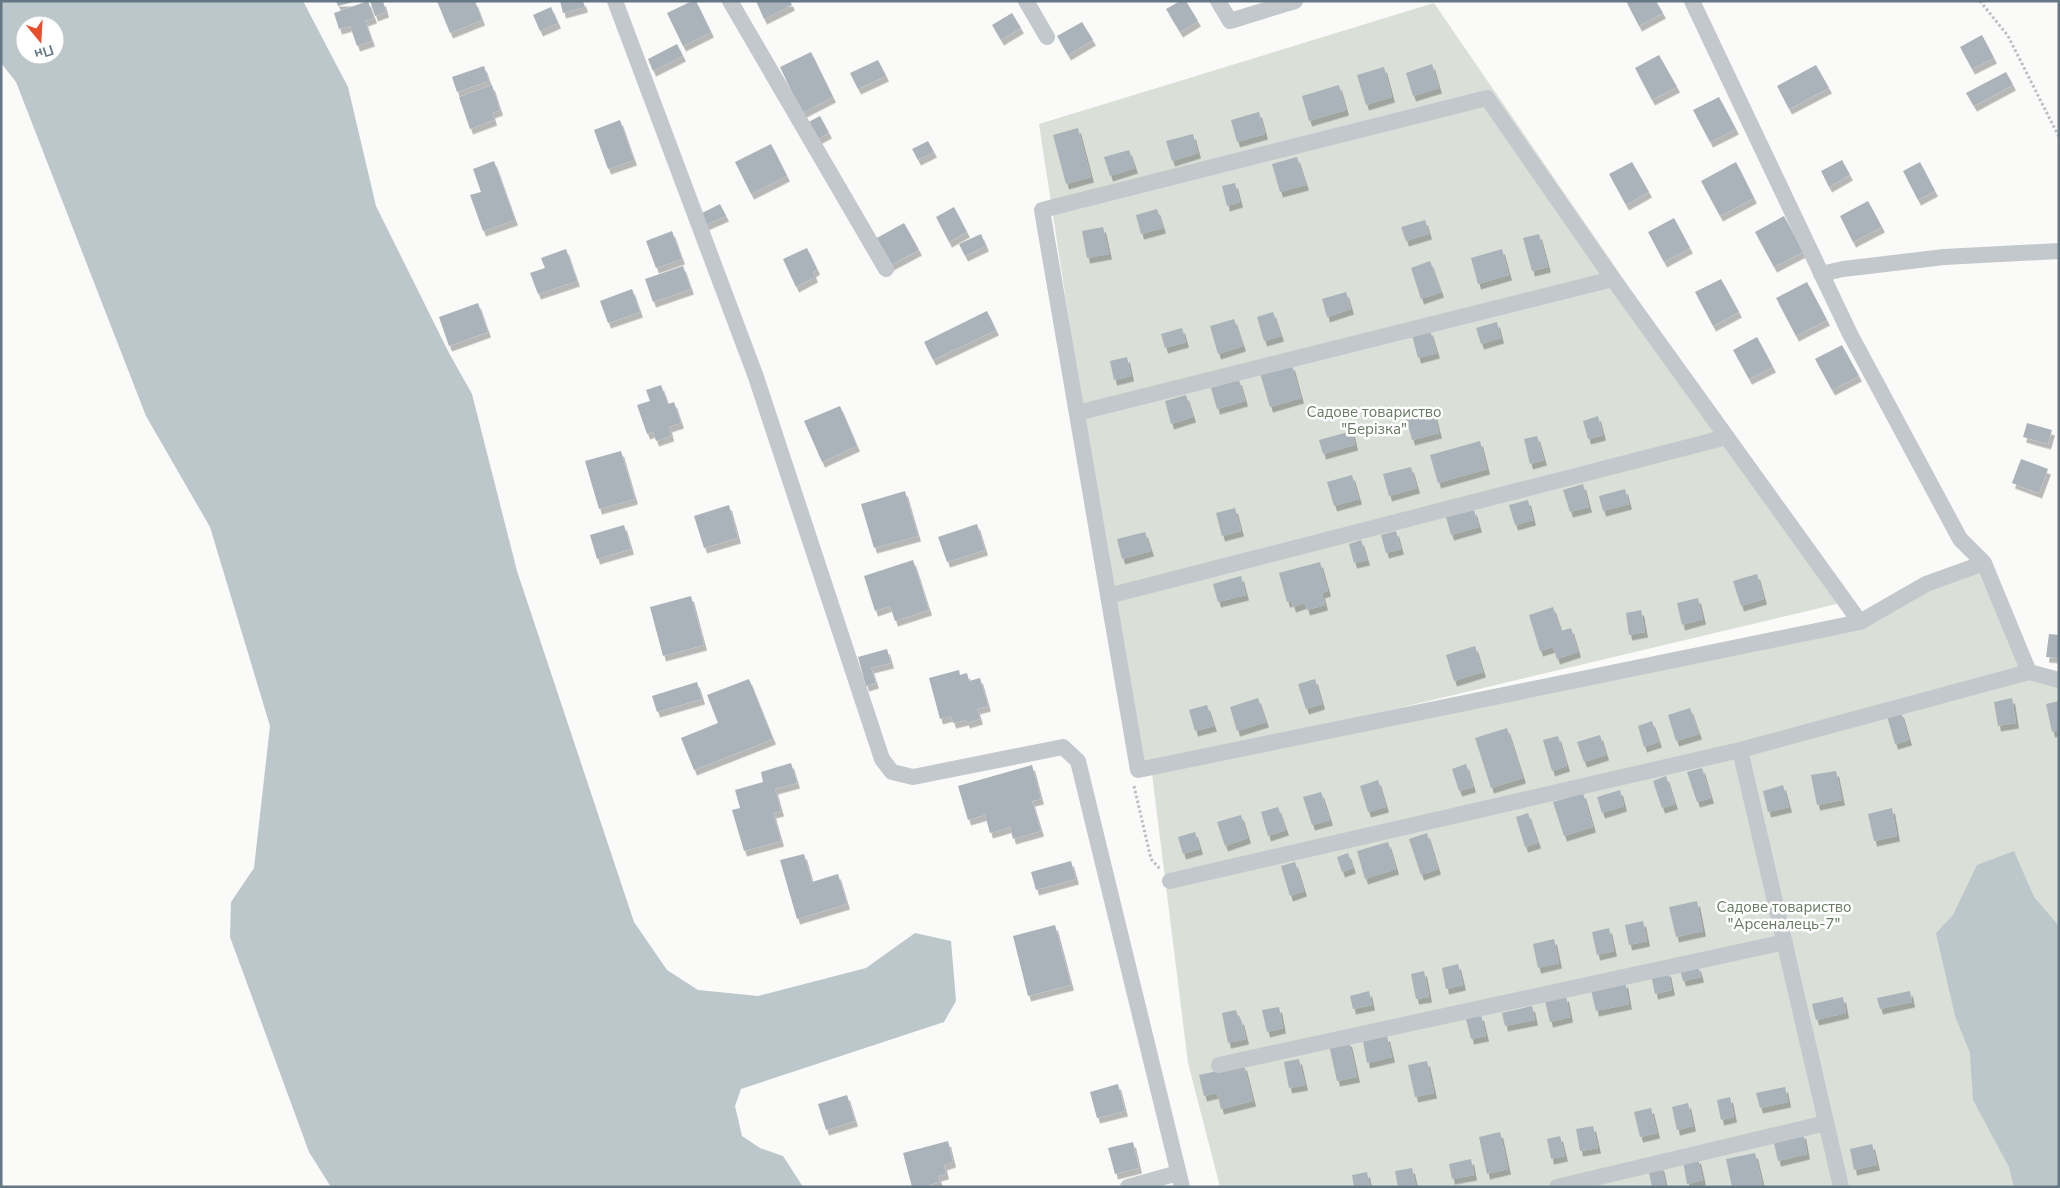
<svg xmlns="http://www.w3.org/2000/svg" width="2060" height="1188" viewBox="0 0 2060 1188" font-family="'Nunito Sans',sans-serif">
  <style>
    .green { fill: #dadfd7 }
    .water { fill: #bbc7cb; fill-rule: evenodd }
    .building { fill: #aab3ba; filter: url(#shadow) }
    .lines { fill: none; stroke-linecap: round; stroke-linejoin: round }
    .path { stroke: #bbbfc2; stroke-width: 3; stroke-dasharray: 2.5 2.5; stroke-linecap: butt }
    .street { stroke: #c3c8cc; stroke-width: 16 }
    .labels { text-anchor: middle; stroke-width: 5; stroke-linejoin: round; paint-order: stroke }
    .park-label { font-size: 15px; fill: #687a63; stroke: #fff }
  </style>
  <defs>
    <filter id="shadow"><feDropShadow dx="3" dy="5.5" stdDeviation="0" flood-color="#0004"/></filter>
  </defs>
  <rect width="100%" height="100%" fill="#fafaf8"/>
  <path class="green" d="M1434,3L1845,602L1138,770L1039,124Z
    M1984,563L2029,672L2059,677V1187H1220L1188,1063L1152,774L1859,622Z"/>
  <path class="water" d="M1,1H303L348,87L376,206L449,353L472,394L517,571L634,922L667,970L698,990L758,996L866,968L915,933L951,941L956,1001L944,1022L741,1089L735,1106L742,1136L760,1148L783,1156L803,1187H331L309,1152L230,937L231,902L254,868L270,726L210,527L146,416L16,82L1,63ZM25,25H55V55H25Z
    M2014,851L2034,897L2059,926V1187H2014L2009,1167L1973,1100L1970,1053L1955,1016L1936,933L1953,915L1977,865Z"/>
  <path class="building" d="M336,1H353V2L338,6Z
    M368,1L374,18L365,21L372,41L357,46L350,26L339,29L334,13Z
    M370,1H383L386,12L375,16Z
    M437,1H475L482,20L450,33Z
    M560,1H583L585,7L563,13Z
    M692,1H696L711,32L683,46L667,13Z
    M756,1H790L792,5L764,19Z
    M1180,1H1186L1198,21L1180,32L1166,9Z
    M1626,1H1656L1663,13L1639,26Z
    M551,7L558,23L540,31L533,15Z
    M1012,13L1021,28L1001,40L992,25Z
    M1082,22L1093,40L1068,55L1057,36Z
    M1982,35L1994,58L1972,69L1960,47Z
    M677,44L683,56L653,71L648,59Z
    M811,52L833,97L802,113L780,67Z
    M1659,55L1677,87L1652,100L1635,68Z
    M878,60L886,76L858,89L850,73Z
    M1432,64L1439,88L1413,96L1406,73Z
    M1816,65L1829,88L1789,109L1777,86Z
    M484,66L489,81L457,92L452,77Z
    M1384,67L1392,97L1366,105L1357,75Z
    M2006,72L2013,85L1974,106L1966,93Z
    M492,85L500,110L492,113L494,120L470,129L459,97Z
    M1339,85L1346,110L1309,121L1302,96Z
    M1719,97L1736,129L1710,142L1693,110Z
    M1259,112L1265,134L1237,142L1231,120Z
    M820,116L829,133L814,141L805,124Z
    M620,120L634,160L608,169L594,130Z
    M1078,128L1091,177L1066,184L1053,135Z
    M1193,134L1198,153L1172,161L1166,141Z
    M928,141L934,152L918,160L912,149Z
    M771,144L787,176L751,194L735,162Z
    M1129,150L1135,168L1110,176L1104,157Z
    M1297,157L1306,185L1280,192L1272,164Z
    M1842,160L1850,175L1829,187L1821,171Z
    M494,161L515,220L483,231L470,195L481,192L473,169Z
    M1632,162L1649,192L1626,205L1609,174Z
    M1736,162L1754,198L1720,216L1701,181Z
    M1920,162L1935,191L1918,200L1903,171Z
    M1235,183L1240,202L1227,206L1222,186Z
    M1868,201L1882,227L1853,242L1840,216Z
    M720,204L726,216L703,226L698,215Z
    M954,207L967,232L949,242L936,217Z
    M1157,209L1163,228L1141,234L1136,215Z
    M1784,216L1803,252L1774,267L1755,232Z
    M1674,218L1690,248L1664,262L1648,232Z
    M1425,220L1429,234L1406,241L1401,227Z
    M904,223L919,250L889,266L875,239Z
    M1103,227L1109,254L1087,258L1082,231Z
    M672,231L682,259L656,268L646,241Z
    M981,234L986,246L965,256L959,244Z
    M1539,234L1548,267L1532,271L1523,238Z
    M807,248L817,269L813,272L815,277L796,287L783,259Z
    M566,249L577,281L538,294L530,273L545,268L541,258Z
    M1502,249L1509,275L1478,284L1471,258Z
    M1430,261L1441,292L1421,299L1411,268Z
    M683,266L691,289L653,302L645,279Z
    M1721,279L1739,312L1713,326L1695,292Z
    M1807,282L1827,320L1796,336L1776,298Z
    M632,289L640,312L608,323L600,301Z
    M1346,292L1351,309L1327,317L1322,299Z
    M478,303L488,332L449,346L439,317Z
    M987,311L996,330L933,360L924,342Z
    M1273,312L1281,336L1264,341L1257,317Z
    M1234,319L1243,346L1218,354L1210,326Z
    M1497,322L1501,338L1481,344L1476,328Z
    M1182,328L1186,342L1165,348L1161,334Z
    M1430,330L1437,353L1418,358L1412,335Z
    M1757,337L1773,367L1749,379L1733,350Z
    M1842,345L1859,376L1832,390L1815,359Z
    M1127,357L1131,376L1114,380L1110,361Z
    M1292,365L1301,398L1270,407L1260,373Z
    M1239,380L1245,401L1217,409L1211,388Z
    M661,385L668,404L674,402L681,423L669,427L671,436L656,441L653,432L647,434L637,405L650,401L646,390Z
    M1186,395L1193,417L1171,424L1165,401Z
    M840,406L857,446L822,462L804,421Z
    M1433,409L1439,433L1412,440L1406,417Z
    M1598,416L1603,435L1588,439L1583,421Z
    M2027,423L2052,430L2048,444L2023,437Z
    M1352,431L1355,445L1323,454L1319,440Z
    M1537,436L1544,460L1530,464L1524,439Z
    M1480,441L1487,469L1438,483L1430,455Z
    M621,451L635,499L599,509L585,461Z
    M2021,459L2048,469L2039,493L2012,483Z
    M1411,467L1417,488L1389,496L1383,474Z
    M1352,475L1359,499L1334,506L1327,482Z
    M1583,484L1589,507L1570,512L1563,490Z
    M1625,489L1629,504L1603,511L1599,496Z
    M905,491L918,536L874,548L861,504Z
    M1528,500L1533,520L1515,525L1509,505Z
    M729,505L738,538L704,548L694,516Z
    M1235,508L1241,531L1222,536L1216,513Z
    M1474,510L1479,527L1451,535L1446,517Z
    M977,524L985,550L947,562L938,537Z
    M624,525L631,549L597,559L590,535Z
    M1396,531L1401,549L1386,553L1381,535Z
    M1145,532L1151,551L1122,559L1117,539Z
    M1361,540L1367,560L1354,563L1349,544Z
    M913,560L929,610L895,621L890,606L875,611L864,576Z
    M1320,562L1328,591L1322,593L1325,605L1307,610L1305,603L1293,607L1291,601L1287,602L1279,573Z
    M1757,574L1764,599L1741,606L1733,581Z
    M1241,576L1246,595L1218,602L1213,584Z
    M691,596L704,645L663,656L650,607Z
    M1698,598L1703,619L1682,625L1677,603Z
    M1553,607L1561,631L1571,628L1578,652L1557,659L1553,647L1540,651L1529,615Z
    M1641,610L1645,632L1629,635L1626,613Z
    M2049,634L2059,635V658L2046,657Z
    M1475,646L1483,672L1454,681L1446,655Z
    M887,649L891,663L871,668L876,683L866,686L858,657Z
    M959,670L960,675L967,673L969,681L980,678L988,706L977,709L980,719L967,723L966,720L953,723L951,716L940,719L929,678Z
    M749,679L773,739L694,770L681,738L718,723L707,695Z
    M1315,679L1322,704L1306,709L1298,684Z
    M697,682L702,699L657,712L652,696Z
    M1258,698L1266,722L1237,731L1230,707Z
    M2012,698L2016,723L1998,726L1994,702Z
    M2059,701V730L2052,732L2046,704Z
    M1207,705L1214,726L1195,731L1189,710Z
    M1690,708L1699,734L1676,741L1668,715Z
    M1901,712L1909,740L1895,744L1887,716Z
    M1652,721L1659,742L1644,747L1638,726Z
    M1507,728L1523,778L1491,788L1475,738Z
    M1600,735L1606,755L1584,762L1577,742Z
    M1558,736L1567,766L1552,771L1543,740Z
    M791,763L797,783L775,789L781,811L773,813L781,841L744,851L732,810L740,808L735,790L763,782L761,772Z
    M1466,764L1473,787L1459,791L1452,769Z
    M1032,765L1041,799L1032,801L1041,831L1013,839L1010,827L990,833L985,815L968,820L958,786Z
    M1702,768L1711,798L1697,802L1687,772Z
    M1836,771L1842,800L1817,805L1811,775Z
    M1666,776L1675,804L1662,808L1653,781Z
    M1378,780L1386,807L1368,812L1360,786Z
    M1783,785L1789,807L1768,812L1763,791Z
    M1620,790L1624,806L1602,813L1597,797Z
    M1321,792L1330,820L1312,825L1303,797Z
    M1583,793L1593,827L1564,836L1553,802Z
    M1278,807L1286,830L1268,836L1261,812Z
    M1892,808L1897,836L1874,841L1868,814Z
    M1528,813L1538,843L1525,847L1516,817Z
    M1241,815L1248,838L1225,846L1217,822Z
    M1195,832L1200,849L1183,854L1178,837Z
    M1427,833L1438,869L1421,875L1409,839Z
    M1388,842L1396,869L1365,879L1357,851Z
    M1348,853L1353,868L1342,872L1337,857Z
    M804,854L812,882L838,874L847,904L797,919L780,860Z
    M1071,861L1076,879L1036,890L1031,872Z
    M1295,862L1304,891L1290,896L1281,866Z
    M1697,901L1703,931L1676,937L1669,907Z
    M1643,921L1647,941L1629,945L1625,925Z
    M1055,925L1071,985L1028,996L1013,936Z
    M1609,928L1614,951L1597,955L1592,932Z
    M1554,939L1559,963L1538,968L1533,944Z
    M1458,964L1463,985L1446,989L1442,968Z
    M1698,966L1701,977L1683,981L1680,970Z
    M1424,971L1429,997L1416,999L1411,974Z
    M1668,971L1672,990L1655,994L1651,975Z
    M1625,982L1629,1004L1596,1011L1591,990Z
    M1369,991L1372,1005L1353,1009L1350,996Z
    M1910,991L1912,1002L1880,1009L1877,998Z
    M1566,996L1570,1017L1550,1022L1545,1001Z
    M1843,997L1846,1013L1816,1020L1812,1004Z
    M1532,1006L1535,1020L1505,1026L1502,1013Z
    M1279,1007L1283,1028L1267,1032L1262,1010Z
    M1236,1010L1239,1020L1241,1019L1246,1039L1228,1043L1222,1013Z
    M1481,1015L1486,1036L1471,1039L1466,1019Z
    M1387,1036L1392,1057L1367,1063L1363,1041Z
    M1349,1041L1357,1077L1337,1081L1329,1045Z
    M1299,1059L1305,1085L1289,1088L1284,1062Z
    M1427,1061L1434,1093L1415,1097L1408,1065Z
    M1244,1065L1253,1101L1221,1109L1217,1093L1204,1096L1199,1075Z
    M1118,1084L1125,1111L1097,1118L1090,1092Z
    M1785,1087L1788,1102L1760,1108L1756,1093Z
    M847,1095L855,1121L826,1130L818,1104Z
    M1730,1097L1734,1117L1721,1120L1717,1100Z
    M1688,1103L1693,1126L1677,1130L1672,1107Z
    M1651,1108L1657,1133L1640,1137L1634,1112Z
    M1593,1126L1598,1148L1580,1151L1576,1129Z
    M1500,1132L1508,1169L1487,1174L1479,1137Z
    M1803,1133L1807,1154L1778,1161L1773,1139Z
    M1560,1136L1565,1156L1551,1159L1547,1139Z
    M948,1141L953,1162L944,1165L946,1174L938,1176L940,1182L921,1187H912L903,1153Z
    M1133,1142L1139,1168L1115,1174L1108,1148Z
    M1872,1144L1877,1165L1854,1170L1850,1149Z
    M1755,1153L1763,1187H1732L1726,1159Z
    M1698,1158L1703,1180L1687,1184L1683,1161Z
    M1471,1159L1474,1175L1452,1179L1449,1164Z
    M1661,1165L1666,1187H1652L1648,1168Z
    M1412,1168L1416,1187H1398L1395,1171Z
    M1367,1172L1370,1187H1354L1352,1175Z"/>
  <g class="lines">
    <path class="path" d="M1980,1L2008,36L2059,137
      M1134,786L1151,859L1160,869"/>
    <path class="street" d="M615,1L756,377L882,759L892,772L913,777L1063,747L1078,761L1182,1187
      M730,1L886,269
      M1026,1L1047,37
      M1218,1L1230,21L1295,1
      M1692,1L1850,334L1960,539L1984,563
      M1821,274L1843,269L1944,257L2059,251
      M1077,413L1613,279
      M1108,596L1727,437
      M1860,622L1613,279L1487,98L1042,210L1138,770L1860,622L1926,584L1984,563L2029,672
      M1740,750L1841,1187
      M1170,881L1740,750L2029,672L2059,680
      M1219,1065L1785,942
      M1128,1187L1178,1173
      M1557,1187L1826,1123"/>
  </g>
  <g class="labels">
    <g class="park-label">
      <text x="1374" y="417">Садове товариство<tspan x="1374" dy="17">"Берізка"</tspan></text>
      <text x="1784" y="912">Садове товариство<tspan x="1784" dy="17">"Арсеналець-7"</tspan></text>
    </g>
  </g>
  <rect width="2060" height="1188" fill="none" stroke="#647784" stroke-width="5"/>
  <g transform="translate(40 40) rotate(162)"><circle r="24" fill="#ffffff" stroke="#c1c9ce"/>
  <path d="M0-4L9 19L0 12L-9 19Z" fill="#e84e2a"/>
  <text y="-8" font-size="14" font-weight="bold" text-anchor="middle" fill="#647784">Пн</text>
  </g>
</svg>
